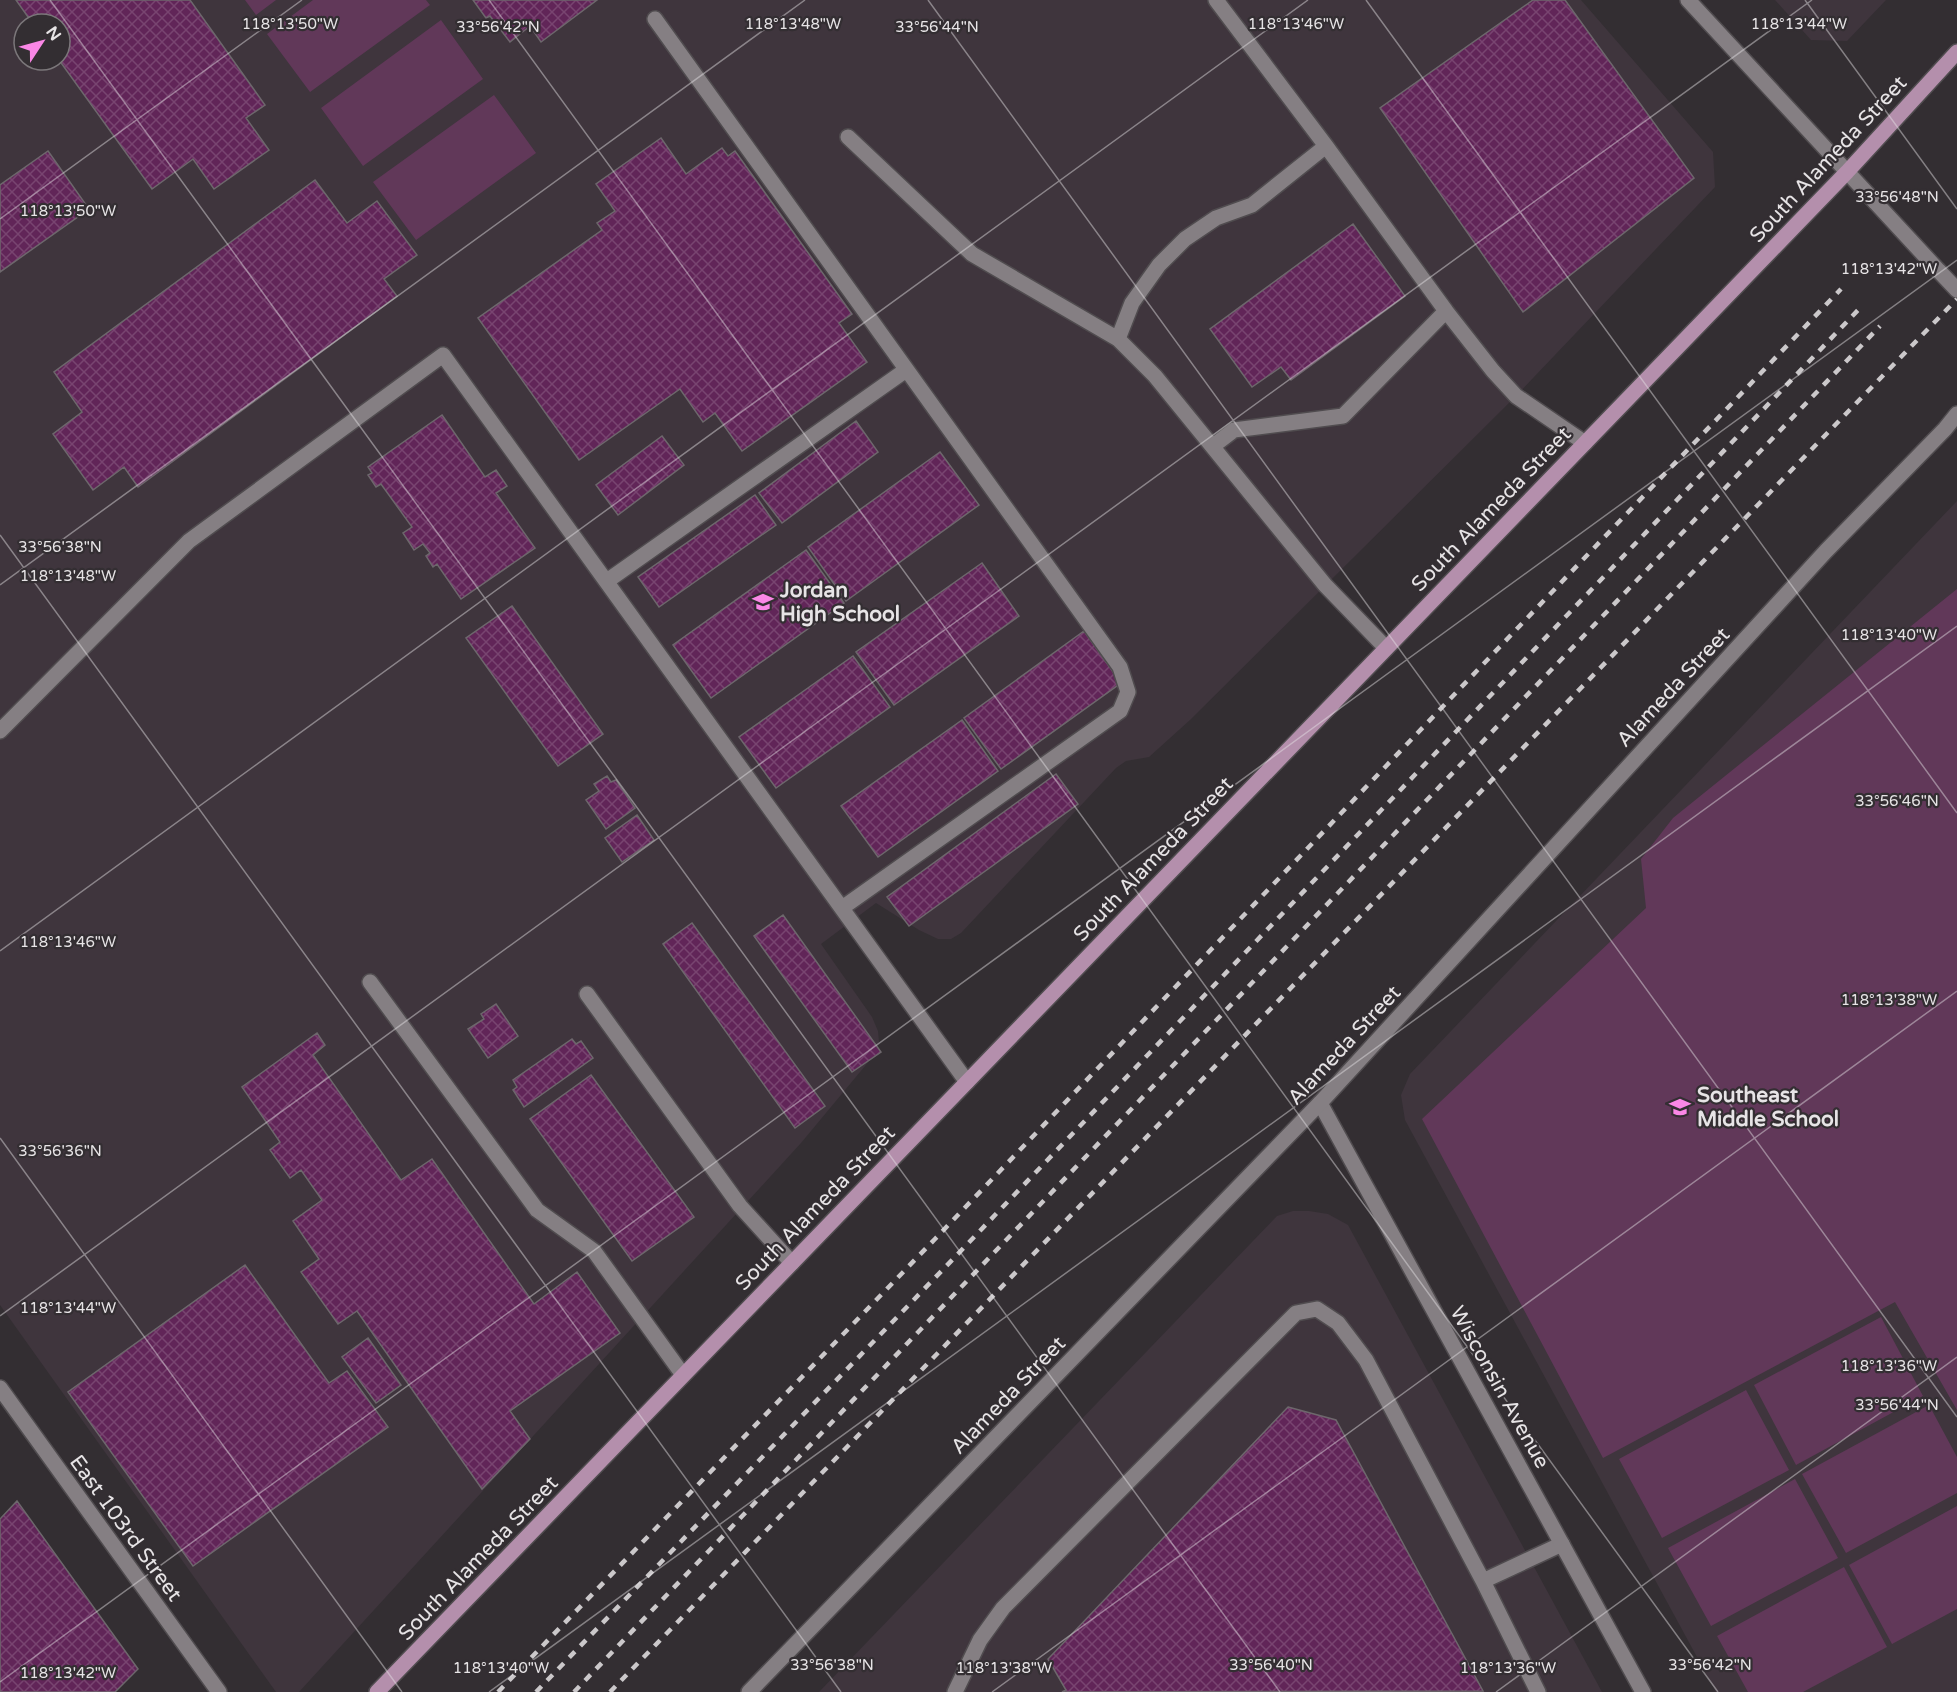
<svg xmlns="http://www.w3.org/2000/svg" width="1957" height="1692" viewBox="0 0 1957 1692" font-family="'Varela Round',sans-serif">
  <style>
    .built { fill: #3f353d; fill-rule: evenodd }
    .garden { fill: #613859 }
    .building { fill: url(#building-cross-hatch); stroke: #6d676c; stroke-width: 1.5 }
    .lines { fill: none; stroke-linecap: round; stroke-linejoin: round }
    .lane-casing { stroke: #504c4f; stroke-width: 18 }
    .street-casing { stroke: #504c4f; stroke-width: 18 }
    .secondary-casing { stroke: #504c4f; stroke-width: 18 }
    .primary-casing { stroke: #504c4f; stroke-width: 18 }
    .lane { stroke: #857f83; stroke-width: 15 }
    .street { stroke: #857f83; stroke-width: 15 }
    .secondary { stroke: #857f83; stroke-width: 15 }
    .primary { stroke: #b48fac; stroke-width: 15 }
    .rail { stroke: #cbc8ca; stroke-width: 4.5; stroke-dasharray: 8 8; stroke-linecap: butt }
    .secondary-bridge-casing { stroke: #504c4f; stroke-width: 18; stroke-linecap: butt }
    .secondary-bridge { stroke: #857f83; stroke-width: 15 }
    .ticks { fill: none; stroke: #e7e4e6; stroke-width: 1.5; stroke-opacity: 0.45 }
    .labels { text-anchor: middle; stroke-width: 4.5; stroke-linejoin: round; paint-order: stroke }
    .street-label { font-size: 21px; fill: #e7e4e6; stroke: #332e32 }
    .poi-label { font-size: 21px; font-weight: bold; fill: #e7e4e6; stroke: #332e32; text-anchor: start }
    .ticks-label { font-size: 15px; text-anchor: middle; fill: #e7e4e6; stroke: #332e32; stroke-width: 4.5; stroke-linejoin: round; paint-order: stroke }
  </style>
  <defs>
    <pattern id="building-cross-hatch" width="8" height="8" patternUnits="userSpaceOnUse" patternTransform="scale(1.5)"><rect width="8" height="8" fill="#612558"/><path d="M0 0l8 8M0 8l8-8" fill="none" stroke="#784470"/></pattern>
  </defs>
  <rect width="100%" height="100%" fill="#332e32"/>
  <path class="built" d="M0,0H1581L1713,152L1715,187L1516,396L1190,720L1149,757L1126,761L1116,768L961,933L951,939H938L919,930L876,903L821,944L872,1017L878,1031L879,1042L875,1054L801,1143L299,1692H276L0,1305ZM24,24H60V60H24Z
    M1775,0H1886L1847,41L1811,40Z
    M1957,501V1692H1716L1405,1120L1401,1095L1410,1074Z
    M1293,1211H1309L1328,1214L1348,1225L1602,1692H819L1277,1216Z"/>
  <path class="garden" d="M245,0H276L256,15Z
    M313,0H426L430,5L310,92L267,34Z
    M441,20L483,79L363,166L321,108Z
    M494,95L536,153L416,240L373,182Z
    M1957,589V1410L1895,1302L1603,1458L1422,1119L1646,908L1641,859L1673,818Z
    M1881,1317L1923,1396L1796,1465L1754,1385Z
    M1746,1390L1789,1470L1662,1538L1619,1459Z
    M1929,1405L1957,1457V1493L1846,1553L1802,1474Z
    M1795,1479L1838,1558L1711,1626L1668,1548Z
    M1957,1506V1609L1892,1644L1849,1565Z
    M1844,1567L1887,1647L1803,1692H1748L1717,1636Z"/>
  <path class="building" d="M16,0H190L265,105L246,118L269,150L214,189L193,159L152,189L59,60L60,24H33Z
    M473,0H597L541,42L530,26L510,42L490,16L486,18Z
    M1533,0H1565L1694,178L1523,312L1380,108Z
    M661,138L686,174L722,148L728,156L735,151L852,314L839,323L867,362L742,451L715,413L703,422L680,389L579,460L478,318L602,230L597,223L615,211L596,184Z
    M48,151L89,209L0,272V185Z
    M315,180L347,223L377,201L417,255L384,279L397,296L138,487L124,467L93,490L53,434L82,412L54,372Z
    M1353,224L1405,296L1291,380L1281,367L1252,387L1210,329Z
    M442,415L485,477L496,470L507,486L496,493L535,548L461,599L437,564L433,567L426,556L430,553L423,544L414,550L403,533L412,527L381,484L376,487L368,475L372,473L368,467Z
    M856,421L878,452L782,523L759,493Z
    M662,436L684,465L618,515L596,485Z
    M940,452L979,505L846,601L808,547Z
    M755,495L776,525L659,607L638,577Z
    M806,550L844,603L711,698L673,645Z
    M982,563L1019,616L894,705L856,652Z
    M512,606L603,734L558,766L466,638Z
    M1084,631L1121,683L1001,769L964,718Z
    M853,656L890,707L776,788L739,737Z
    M962,720L998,771L878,857L841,806Z
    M1056,774L1078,804L909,926L887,897Z
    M607,776L611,782L616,780L635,808L606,829L586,800L599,791L594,784Z
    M637,815L654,840L622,862L605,838Z
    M783,915L881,1052L852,1072L754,936Z
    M692,923L825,1106L795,1128L663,944Z
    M496,1004L518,1036L488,1058L468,1029L484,1019L481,1014Z
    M317,1033L325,1045L313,1055L401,1180L432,1159L534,1304L577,1272L620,1333L510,1411L530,1439L482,1489L357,1311L338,1324L301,1272L319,1259L293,1221L322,1200L301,1170L290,1178L270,1150L280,1142L242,1087Z
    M572,1039L576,1044L581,1041L593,1058L524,1107L513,1090L517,1087L513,1080Z
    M591,1075L694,1217L632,1261L530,1119Z
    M245,1265L329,1383L347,1371L388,1427L193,1566L68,1392Z
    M368,1338L401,1385L376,1403L342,1357Z
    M1288,1407L1336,1420L1483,1691L1062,1692L1066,1690L1048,1659Z
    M17,1501L138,1669L115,1692H0V1519Z"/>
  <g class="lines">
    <defs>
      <path id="lane" d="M1216,0L1326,146L1446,311L1493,371L1516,396L1585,443
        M655,19L1120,667L1128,692L1120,711L842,908
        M848,137L972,254L1118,339L1155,376L1325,585L1386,648
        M1118,339L1132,303L1159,265L1185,239L1216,218L1252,205L1326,146
        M1213,446L1234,430L1343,416L1446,311
        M607,581L906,370
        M0,731L189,541L443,355L967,1082
        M370,982L537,1210L594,1251L683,1375
        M587,994L740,1206L792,1263
        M1483,1581L1562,1544
        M955,1692L980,1640L1003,1608L1296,1313L1317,1309L1338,1323L1366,1360L1483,1581L1538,1692"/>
      <path id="street" d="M1320,1103L1643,1692"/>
      <path id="secondary" d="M1688,0L1876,203
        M1938,270L1957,290
        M0,1388L219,1692
        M749,1692L1320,1103L1826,551L1945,429L1957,414"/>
      <path id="primary" d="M377,1692L1847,172L1957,52"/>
    </defs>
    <use href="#lane" class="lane-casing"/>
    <use href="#street" class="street-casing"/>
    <use href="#secondary" class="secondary-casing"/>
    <use href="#primary" class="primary-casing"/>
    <use href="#lane" class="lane"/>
    <use href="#street" class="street"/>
    <use href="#secondary" class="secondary"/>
    <use href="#primary" class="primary"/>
    <path class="rail" d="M498,1692L935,1239L1841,289
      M536,1692L955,1257L1860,308
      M574,1692L1880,326
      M610,1692L1957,299"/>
    <defs>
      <path id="secondary-bridge" d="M1876,203L1938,270"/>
    </defs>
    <use href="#secondary-bridge" class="secondary-bridge-casing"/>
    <use href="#secondary-bridge" class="secondary-bridge"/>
  </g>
  <path class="ticks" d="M50,0L1280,1692M489,0L1718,1692M928,0L1957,1417M1366,0L1957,813M1805,0L1957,209M0,219L302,0M0,535L841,1692M0,585L805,0M0,951L1308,0M0,1138L402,1692M0,1316L1812,0M0,1682L1957,260M489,1692L1957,626M992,1692L1957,991M1496,1692L1957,1357"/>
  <defs>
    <symbol id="school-bare" viewBox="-9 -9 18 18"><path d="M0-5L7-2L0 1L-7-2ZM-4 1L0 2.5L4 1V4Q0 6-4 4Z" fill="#fa87e6" stroke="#332e32" stroke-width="2.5" paint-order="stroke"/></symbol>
  </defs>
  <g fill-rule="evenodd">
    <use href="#school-bare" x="748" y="587" width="30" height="30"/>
    <use href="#school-bare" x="1665" y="1092" width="30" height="30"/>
  </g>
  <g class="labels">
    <g class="street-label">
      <text transform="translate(1828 159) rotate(-47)" y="7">South Alameda Street</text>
      <text transform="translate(1491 509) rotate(-46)" y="7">South Alameda Street</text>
      <text transform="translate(1673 687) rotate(-47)" y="7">Alameda Street</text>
      <text transform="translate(1153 859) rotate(-46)" y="7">South Alameda Street</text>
      <text transform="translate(1344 1045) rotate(-47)" y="7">Alameda Street</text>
      <text transform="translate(815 1208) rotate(-46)" y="7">South Alameda Street</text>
      <text transform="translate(1500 1387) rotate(61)" y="7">Wisconsin Avenue</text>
      <text transform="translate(1008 1395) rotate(-46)" y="7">Alameda Street</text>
      <text transform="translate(126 1528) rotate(54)" y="7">East 103rd Street</text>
      <text transform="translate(478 1558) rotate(-46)" y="7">South Alameda Street</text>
    </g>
    <g class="poi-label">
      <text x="780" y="597">Jordan<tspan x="780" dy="24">High School</tspan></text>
      <text x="1697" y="1102">Southeast<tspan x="1697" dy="24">Middle School</tspan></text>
    </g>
  </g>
  <g class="ticks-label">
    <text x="793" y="29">118°13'48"W</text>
    <text x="290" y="29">118°13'50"W</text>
    <text x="1296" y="29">118°13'46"W</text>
    <text x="1799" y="29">118°13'44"W</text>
    <text x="498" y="32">33°56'42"N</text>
    <text x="937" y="32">33°56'44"N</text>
    <text x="1897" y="202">33°56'48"N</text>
    <text x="68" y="216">118°13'50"W</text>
    <text x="1889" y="274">118°13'42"W</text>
    <text x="60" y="552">33°56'38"N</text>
    <text x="68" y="581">118°13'48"W</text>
    <text x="1889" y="640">118°13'40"W</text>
    <text x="1897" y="806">33°56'46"N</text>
    <text x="68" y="947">118°13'46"W</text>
    <text x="1889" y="1005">118°13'38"W</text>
    <text x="60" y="1156">33°56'36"N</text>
    <text x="68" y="1313">118°13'44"W</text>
    <text x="1889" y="1371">118°13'36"W</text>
    <text x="1897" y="1410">33°56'44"N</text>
    <text x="832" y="1670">33°56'38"N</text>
    <text x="1271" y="1670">33°56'40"N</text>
    <text x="1710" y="1670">33°56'42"N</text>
    <text x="501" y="1673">118°13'40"W</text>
    <text x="1004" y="1673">118°13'38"W</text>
    <text x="1508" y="1673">118°13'36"W</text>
    <text x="68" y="1678">118°13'42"W</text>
  </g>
  <g transform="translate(42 42) rotate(54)"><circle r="28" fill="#332e32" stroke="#7b777a" stroke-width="1.5"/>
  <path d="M0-4.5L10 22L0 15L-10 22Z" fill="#fa87e6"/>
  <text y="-9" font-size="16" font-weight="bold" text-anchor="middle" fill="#e7e4e6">N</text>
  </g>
</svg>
